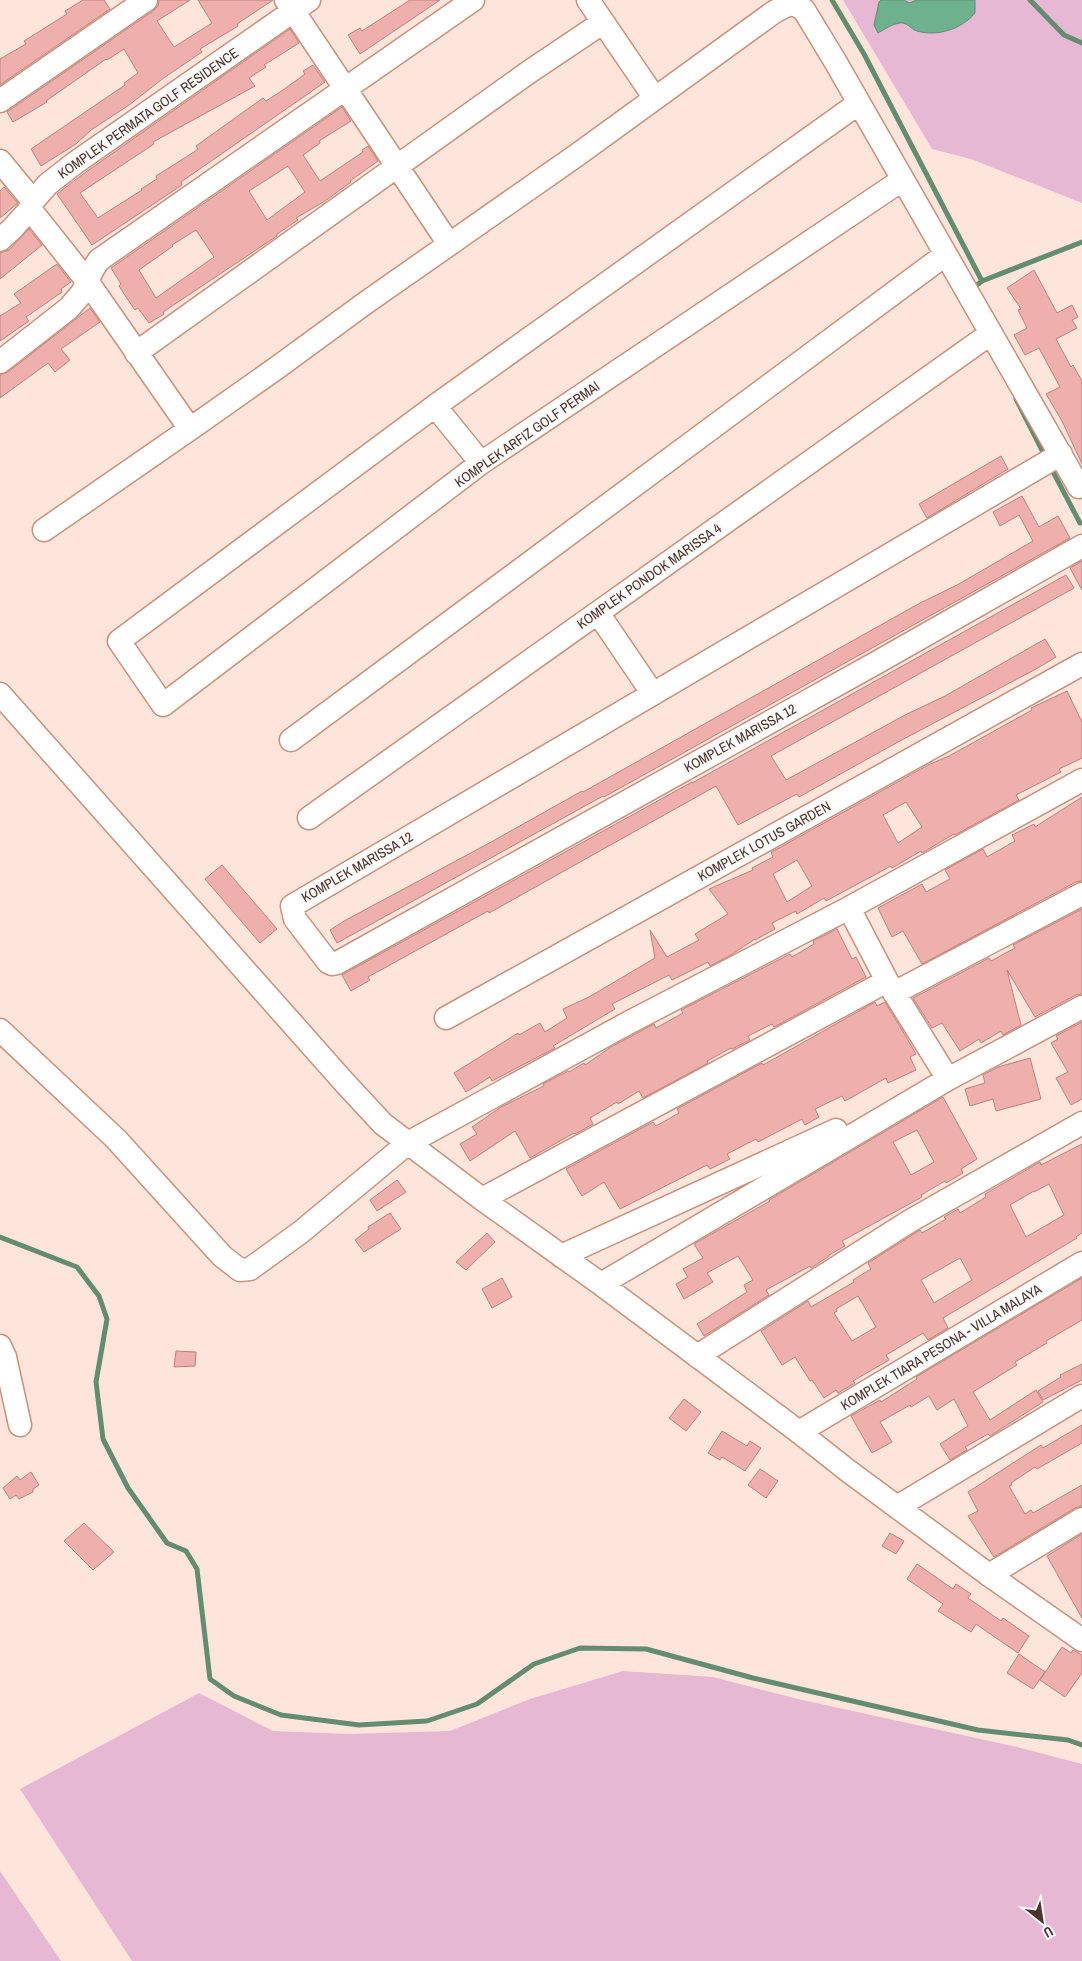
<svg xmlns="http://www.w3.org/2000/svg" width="1082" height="1961" viewBox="0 0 1082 1961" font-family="'Archivo Narrow',sans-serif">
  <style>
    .green { fill: #e6b8d4 }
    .water { fill: #6eb18f; stroke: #648c71 }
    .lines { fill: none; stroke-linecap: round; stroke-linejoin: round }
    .stream { stroke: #648c71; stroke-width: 5 }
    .building { fill: #efafad; stroke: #bd817f; fill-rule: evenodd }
    .minor-casing { stroke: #c9917c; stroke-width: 25 }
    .minor { stroke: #fff; stroke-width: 22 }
    .labels { text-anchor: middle; stroke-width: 4; stroke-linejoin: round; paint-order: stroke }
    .street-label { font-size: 14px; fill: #4b342b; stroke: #f8f8f8 }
  </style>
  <rect width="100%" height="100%" fill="#fee5dc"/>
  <path class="green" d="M843,0H1082V203L971,159L932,149Z
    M623,1671L713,1677L798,1699L1017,1747L1082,1764V1961H132L20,1789L199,1693L273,1731L349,1734L450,1731L530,1699Z
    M0,1871L61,1961H0Z"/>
  <path class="water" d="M881,0H904L909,3L917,0H975V13C962,29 937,37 917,31C910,29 908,22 900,23C892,24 885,29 878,33L874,25L879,2Z"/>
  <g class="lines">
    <path class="stream" d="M832,0L864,54L982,281
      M1030,0L1064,35L1082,43
      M972,289L982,281L1082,242
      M1016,399L1045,456
      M1050,466L1080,523
      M0,1237L77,1267L99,1296L107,1319L96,1382L103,1439L128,1488L167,1543L186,1551L197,1569L210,1679L234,1696L281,1715L359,1725L427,1721L477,1704L534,1664L580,1648L646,1649L753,1678L978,1730L1068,1740L1082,1745"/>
  </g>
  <path class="building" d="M83,0H104L110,9L0,85V59L26,44L24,41L67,14L65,11Z
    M159,0H190L157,21L174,47L212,23L198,0H273L237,24L238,26L200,49L202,52L165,77L129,105L91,130L76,144L41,166L31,149L125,85L124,83L138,73L124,49L107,60L106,59L46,101L47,102L13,122L7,112L153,11L158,6Z
    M410,0H440L360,54L348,35L360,28L362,31Z
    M290,29L299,43L264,65L266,67L249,78L255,86L153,142L154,144L80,193L98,218L142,190L141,189L157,179L156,176L194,152L198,149L196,146L263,98L266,101L283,90L305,74L303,71L313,65L325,82L181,182L182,185L92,245L57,194L83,174Z
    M342,107L351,121L319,141L320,143L303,155L320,181L363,152L362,150L368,146L378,161L350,181L351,182L325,201L296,218L298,220L277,234V236L163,312L164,314L149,323L138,308L135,310L126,297L119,286L121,284L111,268ZM288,166L305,192L267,220L249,191ZM196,230L214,257L156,298L139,270L173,246L172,245Z
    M4,187L18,203L0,218V191Z
    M29,229L42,245L0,279V253L9,250Z
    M57,264L71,282L61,289L62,292L26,317L29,321L0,341V316L21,303L14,294Z
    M1034,270L1057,313L1072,305L1078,317L1072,320L1077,328L1056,339L1071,367L1073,365L1082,381V464L1062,421L1046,394L1060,387L1054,376L1039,348L1025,355L1014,335L1027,328L1018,310L1021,309L1007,288Z
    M90,308L100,322L61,349L70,360L55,372L48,363L0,398V375L8,372Z
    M1001,456L1008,469L927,518L919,504Z
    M1022,496L1039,527L1058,516L1070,538L604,797L603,796L337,943L330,930L346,920L493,841L582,791L583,792L920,603L957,585L1033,541L1019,515L1000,526L993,512Z
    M1082,561V590L1070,568Z
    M1066,575L1074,588L771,756L786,780L905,715L945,696L1045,639L1056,657L1036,669L898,742L799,797L797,794L738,825L716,786L489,913L488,911L368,977L370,980L351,991L342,975L692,782V783Z
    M1067,691L1082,722V758L1059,769L1061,772L1016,795L1019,800L955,835L954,834L922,853L921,851L892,868L891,866L826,901L824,898L797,914L796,911L772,923L775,929L755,940V939L731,955L710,966L708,962L672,980L669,975L612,1004L615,1009L553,1046L555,1048L492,1081L490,1077L466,1092L454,1073L518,1033L519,1035L540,1023L545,1032L567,1018L563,1009L589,997L655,958L650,930L667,957L699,940L695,934L728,914L709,889L753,870L752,868L773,857L771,852L779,848L928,765L949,756L1032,710L1031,708ZM906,802L922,827L898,843L883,815ZM797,860L812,886L787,902L773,874Z
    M1082,797V881L1076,882L922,964L903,931L892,937L878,908L922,884L926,892L950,879L945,870L983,849L987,857L1015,841L1012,835L1034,824L1035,827Z
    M222,865L277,929L260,943L205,879Z
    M1082,909V994L1076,995L1035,1017L1007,970L1021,1025L1003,1035L1001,1031L981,1043L979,1039L960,1051L942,1023L932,1028L913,998L989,958L991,961L1015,948L1013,945Z
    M837,929L852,959L856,957L866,977L774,1027L772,1024L748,1036L750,1040L732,1049L731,1048L707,1061L708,1063L643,1098L639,1091L618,1104L617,1102L590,1118L593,1124L575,1134L574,1133L530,1158L515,1131L470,1161L460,1144L477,1134L472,1127L501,1107L544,1086L543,1084L568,1071L569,1072L584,1063L585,1065L611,1047L654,1024L656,1028L683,1013L681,1010L790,954L792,957L814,944L813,941Z
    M875,1002L877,1006L885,1002L908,1040L916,1054L910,1057L916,1070L888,1083L886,1078L845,1101L842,1096L815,1109L819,1117L805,1125L802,1119L758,1142L756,1139L727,1154L730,1159L710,1169L707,1165L620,1209L604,1182L582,1196L566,1169L653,1122L656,1126L679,1113L677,1109L762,1063L763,1065Z
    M1082,1022V1099L1071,1105L1056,1078L1068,1072L1051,1043L1058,1039L1056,1036Z
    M1030,1058L1041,1099L996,1111L993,1099L970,1106L965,1089L985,1083L983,1075L998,1067Z
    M943,1097L977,1159L961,1169L963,1173L946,1183L945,1181L921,1195L922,1197L842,1241L845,1246L829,1255V1256L811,1268L810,1266L766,1290L769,1295L704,1336L697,1324L747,1292L744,1285L753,1280L738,1256L707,1273L713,1282L684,1299L676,1284L688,1277L683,1269L703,1258L694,1244L770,1201L769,1200ZM917,1130L934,1162L911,1175L893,1142Z
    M1082,1144V1233L1076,1237L1077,1238L943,1318L948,1328L928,1340L923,1333L886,1355L889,1360L853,1381L855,1383L838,1393L836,1390L824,1398L812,1380L810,1381L795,1357L782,1365L761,1331L808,1301L811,1307L854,1282L853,1280L871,1269L868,1263L917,1232L920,1230L922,1233L946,1219L944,1217L958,1209L960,1213L986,1197L985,1194L1040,1162L1041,1165ZM1049,1184L1064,1215L1026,1237L1010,1205L1034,1191V1192ZM960,1258L972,1280L934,1303L921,1280ZM858,1296L876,1327L852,1341L834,1313L837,1311L836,1309Z
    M397,1180L406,1192L377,1211L370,1200Z
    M390,1213L401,1229L364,1252L355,1240L369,1229L368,1227Z
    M487,1233L495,1242L466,1270L456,1262Z
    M502,1278L512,1297L492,1308L482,1289Z
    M1082,1278V1320L1046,1341L1047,1343L1015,1362L1017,1365L973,1392L990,1420L1036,1390L1043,1402L990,1436L988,1434L965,1447L967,1450L950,1460L940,1444L968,1426L954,1399L937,1410L929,1396L911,1407L910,1405L880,1422L892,1442L872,1453L851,1416L880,1400L881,1402L917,1379L916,1377Z
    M176,1351L196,1352L195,1366L174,1367Z
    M1082,1364V1380L1043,1400L1038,1391L1061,1377L1060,1375Z
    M684,1399L701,1412L686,1431L669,1418Z
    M1082,1425V1443L1037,1469L1035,1467L1011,1483L1012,1485L1009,1486L1025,1514L1031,1510L1033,1513L1082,1485V1506L1075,1508L994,1557L968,1516L978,1511L968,1492L1041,1445L1043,1448Z
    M722,1431L747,1446L750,1441L761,1448L745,1471L722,1457L720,1460L708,1453Z
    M760,1469L778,1481L766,1498L748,1485Z
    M31,1472L39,1485L33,1489V1492L19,1499L16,1495L10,1499L3,1488L17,1476L20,1480Z
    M84,1523L114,1552L93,1570L64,1541Z
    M890,1533L904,1541L896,1554L882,1546Z
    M1082,1534V1618L1047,1556Z
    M917,1564L953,1589L956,1584L971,1594L968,1598L1001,1621L1003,1618L1029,1636L1018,1653L976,1624L971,1632L938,1611L943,1604L907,1579Z
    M1062,1647L1071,1653L1073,1650L1082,1655V1673L1065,1697L1040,1680Z
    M1019,1654L1045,1672L1033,1689L1007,1673Z"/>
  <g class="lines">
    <defs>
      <path id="minor" d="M286,0L449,244
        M588,0L654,97
        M0,101L146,0
        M0,161L33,201
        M30,209L87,281L190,429L278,367L364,304L577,155L774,12C788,5 790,1 804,10L835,61L1079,487
        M0,240L12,229L30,209L33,201L48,184L75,163L309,0
        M136,353L529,72L602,23
        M0,362L69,308L82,293L93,269L99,260L473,0
        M435,406L119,641L163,705L481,463L902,180
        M1061,454L292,906L295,919L328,962L332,964L337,963L876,663L1082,546
        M481,463L435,406L859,103
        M44,530L190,429
        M598,613L653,694
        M0,694L344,1082L383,1124L482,1199L601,1284L799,1432L847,1470L989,1575L1082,1640
        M291,740L945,255
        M309,818L990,334
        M849,908L887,981L948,1079
        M894,993L1082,894
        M446,1018L1082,664
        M0,1030L116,1139L222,1256L240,1270L250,1269L301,1232L408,1143L628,1023L849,908L1082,780
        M482,1199L887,981
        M561,1256L836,1130
        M601,1284L948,1079L1082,1007
        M0,1346L5,1357L20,1425
        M697,1356L910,1221L1082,1123
        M799,1432L1082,1263
        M897,1507L1082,1396
        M989,1575L1082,1519"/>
    </defs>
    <use href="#minor" class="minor-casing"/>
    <use href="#minor" class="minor"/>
  </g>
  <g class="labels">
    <g class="street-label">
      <text transform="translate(148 113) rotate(-35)" y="5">KOMPLEK PERMATA GOLF RESIDENCE</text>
      <text transform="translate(527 434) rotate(-35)" y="5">KOMPLEK ARFIZ GOLF PERMAI</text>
      <text transform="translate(649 576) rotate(-35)" y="5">KOMPLEK PONDOK MARISSA 4</text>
      <text transform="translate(740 738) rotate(-29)" y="5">KOMPLEK MARISSA 12</text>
      <text transform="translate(764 841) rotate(-29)" y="5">KOMPLEK LOTUS GARDEN</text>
      <text transform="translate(357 867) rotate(-30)" y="5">KOMPLEK MARISSA 12</text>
      <text transform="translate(941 1347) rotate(-31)" y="5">KOMPLEK TIARA PESONA - VILLA MALAYA</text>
    </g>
  </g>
  <g transform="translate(1042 1921) rotate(150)" stroke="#f8f8f8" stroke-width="4" paint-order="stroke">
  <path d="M0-4L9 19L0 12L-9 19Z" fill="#4b342b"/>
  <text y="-8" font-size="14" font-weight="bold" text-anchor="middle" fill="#4b342b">U</text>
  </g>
</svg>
